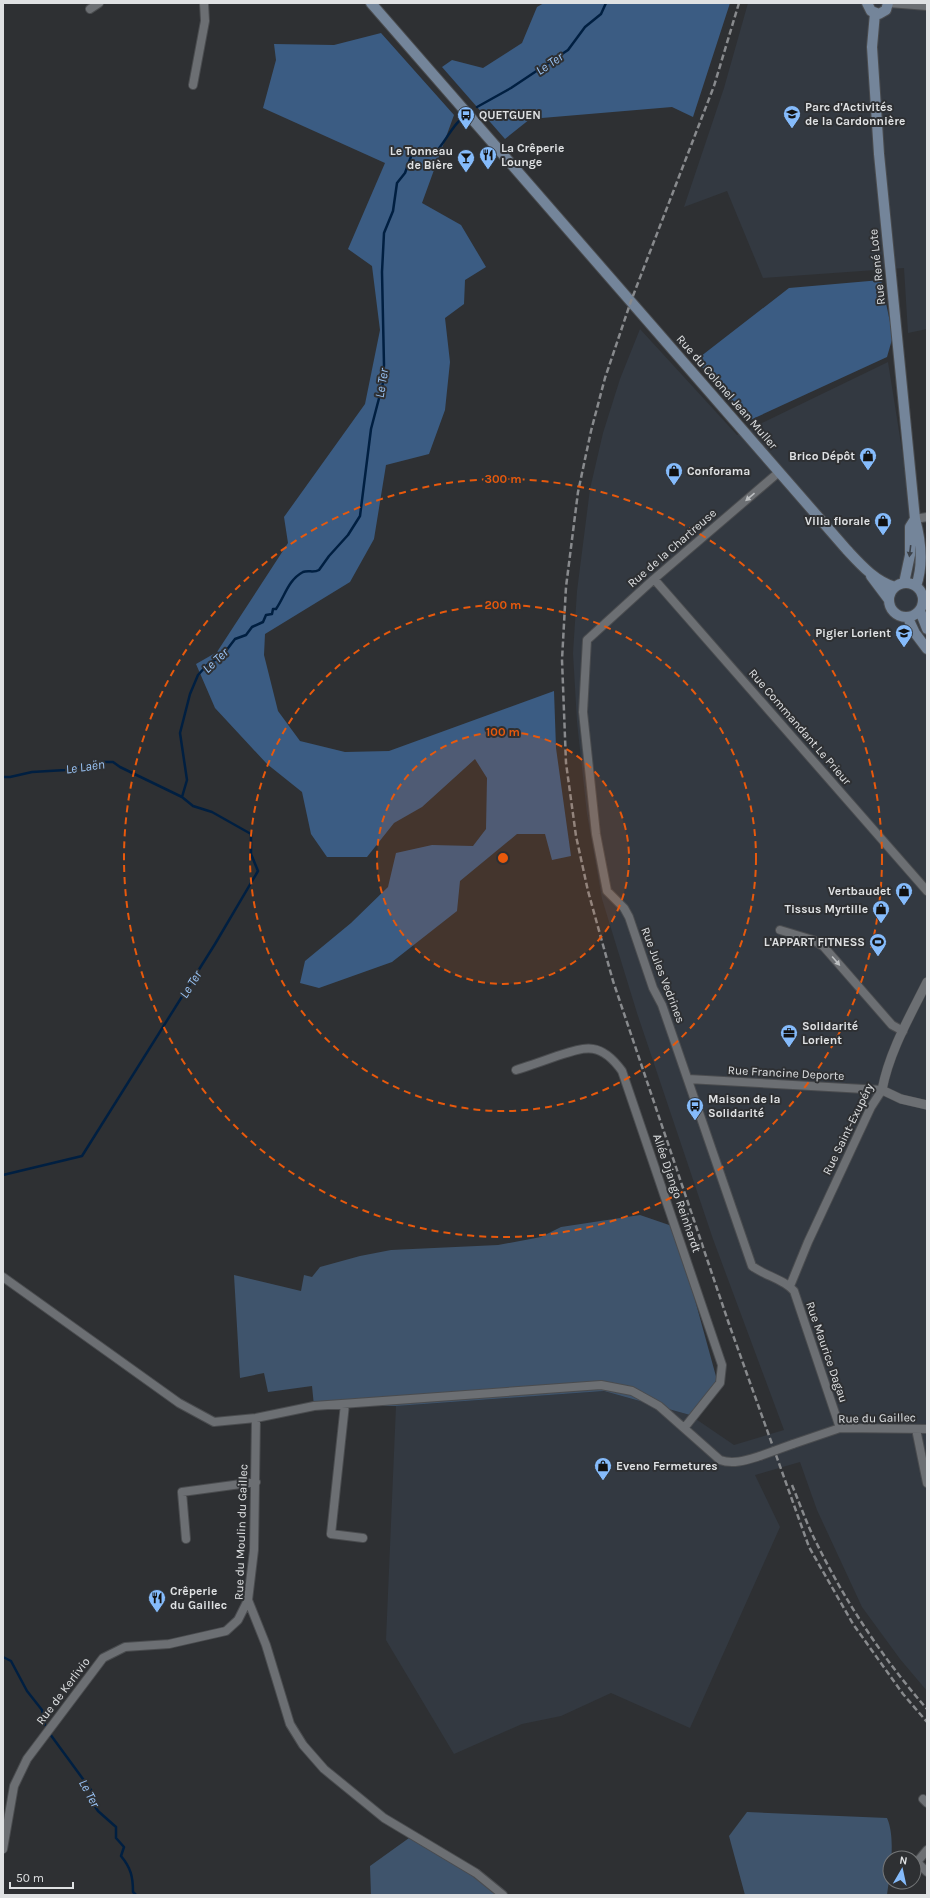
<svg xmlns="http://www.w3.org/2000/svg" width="930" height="1898" viewBox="0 0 930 1898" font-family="Karla,sans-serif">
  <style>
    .built { fill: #333941 }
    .green { fill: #3f546c }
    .forest { fill: #3b5c83 }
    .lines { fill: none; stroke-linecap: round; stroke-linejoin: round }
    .stream { stroke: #001f41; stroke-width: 2.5 }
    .minor-casing { stroke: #4a4c4f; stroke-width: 10 }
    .tertiary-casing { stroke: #4a4c4f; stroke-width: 10 }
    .secondary-casing { stroke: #4a4c4f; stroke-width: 12 }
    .minor { stroke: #6c6f73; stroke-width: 8 }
    .tertiary { stroke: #6c6f73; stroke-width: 9 }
    .secondary { stroke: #74859a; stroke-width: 10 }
    .rail { stroke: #888a8d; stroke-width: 2.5; stroke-dasharray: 6 3; stroke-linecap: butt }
    .minor-bridge-casing { stroke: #4a4c4f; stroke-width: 10; stroke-linecap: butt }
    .minor-bridge { stroke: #6c6f73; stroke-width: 8 }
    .oneway { fill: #bcbfc1 }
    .oneway2 { fill: #3c4148 }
    .ring { fill: none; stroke: #e8590c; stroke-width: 2; stroke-dasharray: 7 5 }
    .labels { text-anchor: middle; stroke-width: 4; stroke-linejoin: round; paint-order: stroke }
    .poi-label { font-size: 12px; font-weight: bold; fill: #dfe1e3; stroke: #2e3033; text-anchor: start }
    .street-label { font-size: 12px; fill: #dfe1e3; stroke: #2e3033 }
    .water-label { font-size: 13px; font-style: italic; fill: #9ac4f6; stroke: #2e3033 }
    .centre { fill: #e8590c; stroke: #2e3033; stroke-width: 2 }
    .ring-label { font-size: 12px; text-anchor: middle; font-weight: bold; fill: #e8590c; stroke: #2e3033; stroke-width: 4; stroke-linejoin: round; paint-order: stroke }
  </style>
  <rect width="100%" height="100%" fill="#2e3033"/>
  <path class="built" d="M748,3H927V329L908,333L904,268L763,278L727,191L684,207L724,88Z
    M640,329L737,435L888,362L923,582L927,595V1691L900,1659L862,1607L817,1510L800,1462L755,1475L780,1527L690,1728L611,1693L561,1716L522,1724L454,1754L386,1640L396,1406L604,1391L690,1415L734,1445L784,1430L713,1239L637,1013L602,899L587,814L577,722L573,653L577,591L590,489L603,433L620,379Z"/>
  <path class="green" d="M640,1215L675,1227L717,1380L690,1415L604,1391L396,1406H314L312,1386L268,1392L264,1373L240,1378L234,1275L301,1291L304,1275L312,1277L320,1267L360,1256L391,1250L498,1245L541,1237L561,1227Z
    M747,1812L887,1818C896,1838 890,1873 887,1895H745L729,1836Z
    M409,1838L461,1867L498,1895H371L370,1866Z"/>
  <path class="forest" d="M544,3H730L693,117L672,107L530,119L505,139L442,67L452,60L483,68L522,43L537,7Z
    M381,33L454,115L422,203L461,225L486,267L465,280L464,304L445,318L450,362L445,410L429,454L386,465L374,539L350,582L265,634L264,655L278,711L300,741L345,752L389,751L554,691L556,748L571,856L552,860L545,834H517L460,881L457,911L392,962L319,988L300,983L305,961L351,923L388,887L396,853L432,845L473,846L486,829L487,778L475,759L422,807L394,823L367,857H327L311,834L302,792L267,764L215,708L196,664L217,652L288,543L284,517L365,404L380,330L372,266L348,249L385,163L263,108L276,60L274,44L334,45Z
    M881,280L893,336L887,357L748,421L696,360L789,288Z"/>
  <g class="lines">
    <path class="stream" d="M477,107L511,88L568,50L585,27L601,14L606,3
      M3,777H10L32,772L66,770L102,762H113L120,767L182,797L193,806L212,812L251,834V854L258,871L215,944L82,1156L3,1175
      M182,797L187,780L180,733L190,694L198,675L208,664L222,656L235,639L246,635L252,627L263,622L266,615L272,614L273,609H276C285,596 288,580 303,572C308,570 314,573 319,570L329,556L348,535L360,516L371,429L383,383L384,365L382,272L384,233L393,211L397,183L405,173L413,151L419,150L433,155C445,144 450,128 463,117
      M3,1657L11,1661L27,1691L42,1710L45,1725
      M50,1734L91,1790L94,1805L98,1811L116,1827V1838L124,1847L121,1856C131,1868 133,1877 133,1892L136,1895"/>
    <defs>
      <path id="minor" d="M889,3L927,6
        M90,9L99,3
        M193,85L205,21L204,3
        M779,472L654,579L587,640L583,712L596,834L607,891L624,908L629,917L653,988L662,1005L752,1266C765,1276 784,1279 794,1291L840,1428
        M915,519L927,517
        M654,579L927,891
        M780,930L813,940L824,947L892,1025L903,1031
        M516,1070C529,1066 543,1061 557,1056C587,1046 601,1042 622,1071L722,1365L720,1383L685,1427
        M688,1079L882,1090
        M3,1277L179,1403L214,1422L256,1418L314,1406L601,1385L632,1391L659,1406L720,1460C733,1465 747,1460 760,1456
        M790,1286L808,1242L871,1107L882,1090
        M345,1404L331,1534L363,1538
        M256,1418L254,1550L248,1600L266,1645L290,1724L303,1745L324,1769L384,1818L476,1873L503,1895
        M916,1429L927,1483
        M793,1444L840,1428L927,1429
        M186,1539L182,1492L256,1482
        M923,1799L927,1803
        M3,1849L14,1786L27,1759L103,1658L125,1647L169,1644L226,1631L238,1620L248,1600
        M927,1850L917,1862L927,1872"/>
      <path id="tertiary" d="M927,982C910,1016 889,1052 882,1090L901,1099L927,1105"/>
      <path id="secondary" d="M371,3L847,550C861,565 875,581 895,587
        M867,3L871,11L879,14L886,10L888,3
        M875,13L872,47L879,154L915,519C921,541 924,564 916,586
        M871,576L889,600
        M889 600a17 17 0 1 1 34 0a17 17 0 1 1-34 0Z
        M904,583L910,555V527L915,519
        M920,611L927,629
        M908,618L915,633L927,649"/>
    </defs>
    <use href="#minor" class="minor-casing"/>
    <use href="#tertiary" class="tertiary-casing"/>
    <use href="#secondary" class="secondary-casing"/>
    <use href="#minor" class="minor"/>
    <use href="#tertiary" class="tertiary"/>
    <use href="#secondary" class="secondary"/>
    <path class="rail" d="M739,3L714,86L631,301L605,378L591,431L578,492L566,587L562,660L566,763L576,836L588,891L613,981L729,1324L809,1547L853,1624L903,1694L927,1722
      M792,1485C800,1504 807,1525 817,1544C846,1603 884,1660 927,1709"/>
    <defs>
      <path id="minor-bridge" d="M760,1456L793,1444"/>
    </defs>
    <use href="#minor-bridge" class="minor-bridge-casing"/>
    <use href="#minor-bridge" class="minor-bridge"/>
  </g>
  <defs><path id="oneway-solid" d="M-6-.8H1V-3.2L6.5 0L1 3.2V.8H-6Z"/></defs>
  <g class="oneway">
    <use href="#oneway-solid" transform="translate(750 497) rotate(139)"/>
    <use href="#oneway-solid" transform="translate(836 961) rotate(49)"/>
  </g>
  <use class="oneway2" href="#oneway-solid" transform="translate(910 551) rotate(97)"/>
  <circle cx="503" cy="858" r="126" fill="#e8590c" fill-opacity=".12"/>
  <g class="ring">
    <circle cx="503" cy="858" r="126"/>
    <circle cx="503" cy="858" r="253"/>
    <circle cx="503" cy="858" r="379"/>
  </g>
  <defs>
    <symbol id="university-pin" viewBox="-11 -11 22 30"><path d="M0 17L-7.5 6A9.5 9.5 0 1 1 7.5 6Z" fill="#85bbfb" stroke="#2e3033"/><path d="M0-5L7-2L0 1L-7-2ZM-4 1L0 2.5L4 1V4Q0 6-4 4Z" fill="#111"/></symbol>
    <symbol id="bus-pin" viewBox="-11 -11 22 30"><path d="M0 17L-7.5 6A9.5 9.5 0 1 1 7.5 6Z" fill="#85bbfb" stroke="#2e3033"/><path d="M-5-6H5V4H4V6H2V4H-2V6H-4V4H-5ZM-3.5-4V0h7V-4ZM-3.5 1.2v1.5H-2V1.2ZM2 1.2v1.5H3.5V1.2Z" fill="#111"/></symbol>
    <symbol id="restaurant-pin" viewBox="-11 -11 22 30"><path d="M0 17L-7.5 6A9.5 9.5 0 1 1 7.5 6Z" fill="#85bbfb" stroke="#2e3033"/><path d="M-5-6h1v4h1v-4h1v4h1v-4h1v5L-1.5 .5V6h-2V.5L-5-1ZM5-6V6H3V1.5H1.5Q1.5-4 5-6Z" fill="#111"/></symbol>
    <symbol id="bar-pin" viewBox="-11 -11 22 30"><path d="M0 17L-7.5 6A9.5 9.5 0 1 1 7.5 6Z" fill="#85bbfb" stroke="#2e3033"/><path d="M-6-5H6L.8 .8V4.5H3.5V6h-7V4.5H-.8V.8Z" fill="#111"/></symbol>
    <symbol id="shop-pin" viewBox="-11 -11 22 30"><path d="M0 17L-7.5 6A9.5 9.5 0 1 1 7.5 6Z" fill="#85bbfb" stroke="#2e3033"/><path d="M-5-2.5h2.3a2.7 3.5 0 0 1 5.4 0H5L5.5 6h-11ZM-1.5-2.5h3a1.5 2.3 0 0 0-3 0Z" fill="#111"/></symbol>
    <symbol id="stadium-pin" viewBox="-11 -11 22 30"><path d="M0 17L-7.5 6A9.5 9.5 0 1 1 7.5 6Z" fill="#85bbfb" stroke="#2e3033"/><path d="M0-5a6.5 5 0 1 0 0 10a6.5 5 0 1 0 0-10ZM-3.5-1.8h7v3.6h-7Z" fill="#111"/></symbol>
    <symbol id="office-pin" viewBox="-11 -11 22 30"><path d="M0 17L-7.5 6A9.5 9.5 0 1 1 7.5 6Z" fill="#85bbfb" stroke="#2e3033"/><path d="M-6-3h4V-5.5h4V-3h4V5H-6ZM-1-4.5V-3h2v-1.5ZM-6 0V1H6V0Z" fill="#111"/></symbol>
  </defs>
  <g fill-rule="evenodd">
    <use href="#university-pin" x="782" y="104" width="20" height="27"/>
    <use href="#bus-pin" x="456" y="105" width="20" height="27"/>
    <use href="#restaurant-pin" x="478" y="145" width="20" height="27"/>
    <use href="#bar-pin" x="456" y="148" width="20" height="27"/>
    <use href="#shop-pin" x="858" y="446" width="20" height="27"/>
    <use href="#shop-pin" x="664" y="461" width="20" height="27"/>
    <use href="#shop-pin" x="873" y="511" width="20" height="27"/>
    <use href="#university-pin" x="894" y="623" width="20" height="27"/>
    <use href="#shop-pin" x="894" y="881" width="20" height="27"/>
    <use href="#shop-pin" x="871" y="899" width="20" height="27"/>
    <use href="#stadium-pin" x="868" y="932" width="20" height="27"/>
    <use href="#office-pin" x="779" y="1023" width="20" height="27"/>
    <use href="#bus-pin" x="685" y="1096" width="20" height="27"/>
    <use href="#shop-pin" x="593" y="1456" width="20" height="27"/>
    <use href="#restaurant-pin" x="147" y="1588" width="20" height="27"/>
  </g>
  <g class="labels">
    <g class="poi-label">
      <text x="805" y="111">Parc d'Activités<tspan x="805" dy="14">de la Cardonnière</tspan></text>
      <text x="479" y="119">QUETGUEN</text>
      <text x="501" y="152">La Crêperie<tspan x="501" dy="14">Lounge</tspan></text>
      <text x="453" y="155" text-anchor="end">Le Tonneau<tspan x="453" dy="14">de Bière</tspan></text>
      <text x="855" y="460" text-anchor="end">Brico Dépôt</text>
      <text x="687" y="475">Conforama</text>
      <text x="870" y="525" text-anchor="end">Villa florale</text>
      <text x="891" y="637" text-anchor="end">Pigier Lorient</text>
      <text x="891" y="895" text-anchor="end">Vertbaudet</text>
      <text x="868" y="913" text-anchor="end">Tissus Myrtille</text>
      <text x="865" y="946" text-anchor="end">L'APPART FITNESS</text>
      <text x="802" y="1030">Solidarité<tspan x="802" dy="14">Lorient</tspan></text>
      <text x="708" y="1103">Maison de la<tspan x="708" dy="14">Solidarité</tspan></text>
      <text x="616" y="1470">Eveno Fermetures</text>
      <text x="170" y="1595">Crêperie<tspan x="170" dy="14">du Gaillec</tspan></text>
    </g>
    <g class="street-label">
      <text transform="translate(877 267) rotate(-96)" y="4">Rue René Lote</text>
      <text transform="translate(727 392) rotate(49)" y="4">Rue du Colonel Jean Muller</text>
      <text transform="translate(672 548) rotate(-41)" y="4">Rue de la Chartreuse</text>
      <text transform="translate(800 727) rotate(49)" y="4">Rue Commandant Le Prieur</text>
      <text transform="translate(663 975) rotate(69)" y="4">Rue Jules Vedrines</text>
      <text transform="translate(786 1073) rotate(3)" y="4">Rue Francine Deporte</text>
      <text transform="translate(848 1129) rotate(-64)" y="4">Rue Saint-Exupéry</text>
      <text transform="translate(677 1193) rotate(71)" y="4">Allée Django Reinhardt</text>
      <text transform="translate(827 1352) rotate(71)" y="4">Rue Maurice Dagau</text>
      <text transform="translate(877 1418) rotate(-1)" y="4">Rue du Gaillec</text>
      <text transform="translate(241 1532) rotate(-88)" y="4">Rue du Moulin du Gaillec</text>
      <text transform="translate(63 1691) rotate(-53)" y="4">Rue de Kerlivio</text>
    </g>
    <g class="water-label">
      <text transform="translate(549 63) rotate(-34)" y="5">Le Ter</text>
      <text transform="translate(381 383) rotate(-81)" y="5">Le Ter</text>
      <text transform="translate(215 660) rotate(-43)" y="5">Le Ter</text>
      <text transform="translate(85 766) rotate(-8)" y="5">Le Laën</text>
      <text transform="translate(190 984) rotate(-58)" y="5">Le Ter</text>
      <text transform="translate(90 1793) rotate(62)" y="5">Le Ter</text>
    </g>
  </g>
  <circle cx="503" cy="858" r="6" class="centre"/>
  <g class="ring-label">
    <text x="503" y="483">300 m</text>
    <text x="503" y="609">200 m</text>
    <text x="503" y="736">100 m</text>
  </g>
  <rect width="930" height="1898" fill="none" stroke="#dfe1e3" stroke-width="8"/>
  <g transform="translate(902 1870) rotate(9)"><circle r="19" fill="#2e3033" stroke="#757779"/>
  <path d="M0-3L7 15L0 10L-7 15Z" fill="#85bbfb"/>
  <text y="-6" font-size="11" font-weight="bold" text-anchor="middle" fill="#dfe1e3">N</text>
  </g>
  <path d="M10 1882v6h63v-6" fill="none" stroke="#dfe1e3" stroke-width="2"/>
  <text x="16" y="1882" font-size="12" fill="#dfe1e3" stroke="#2e3033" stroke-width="3" paint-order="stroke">50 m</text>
</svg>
